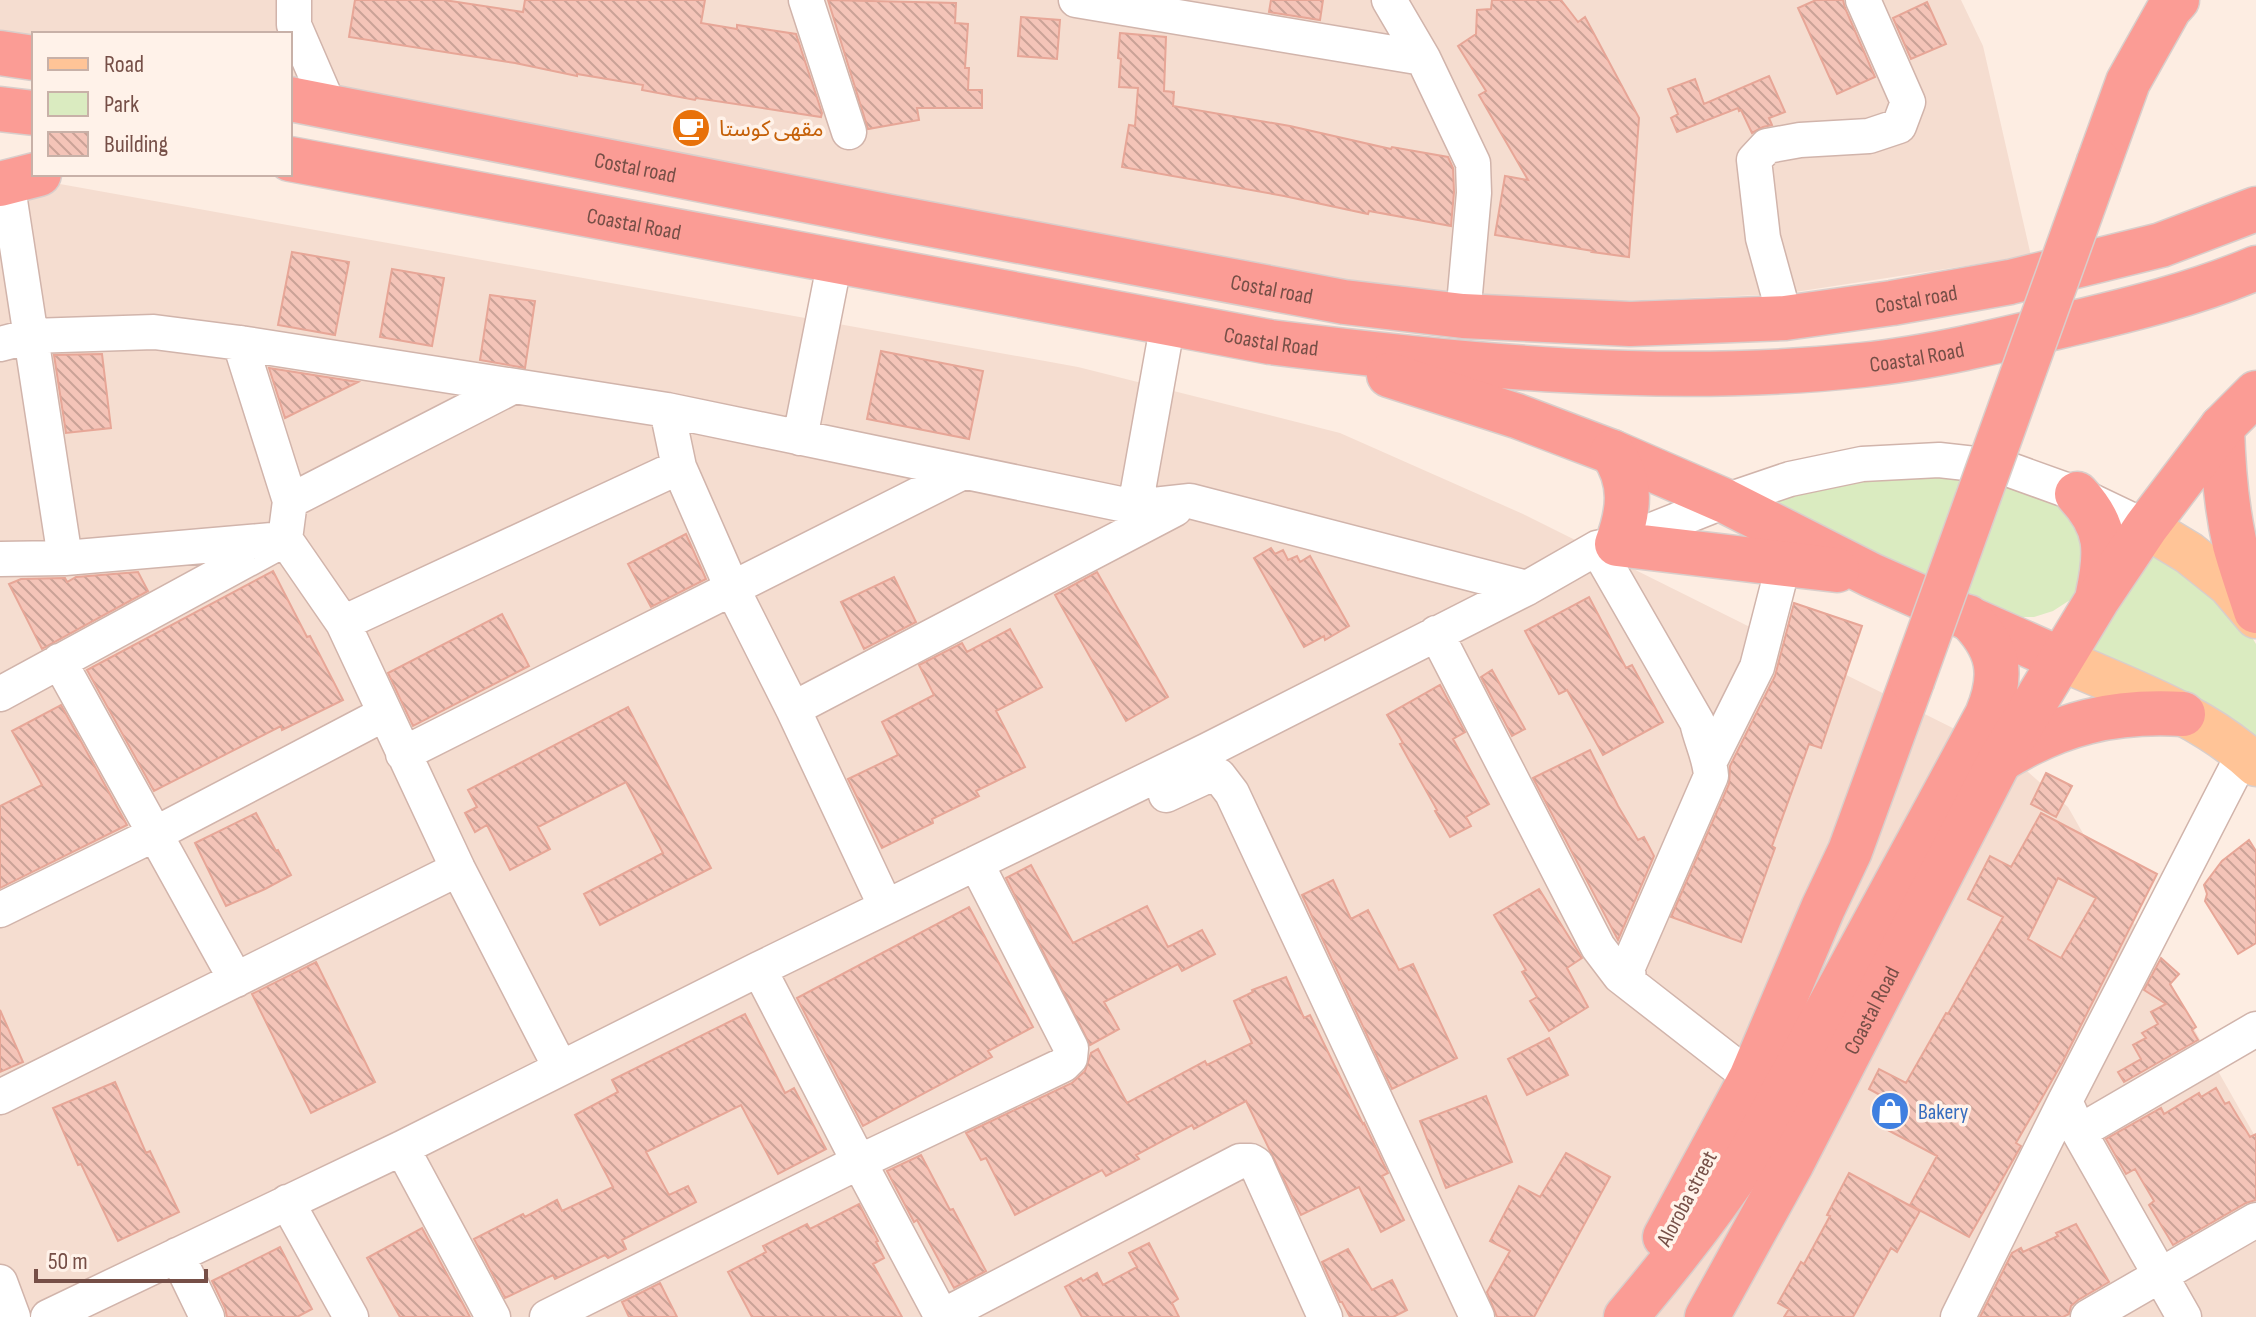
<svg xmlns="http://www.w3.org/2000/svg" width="2256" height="1317" viewBox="0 0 2256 1317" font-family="'Sofia Sans Condensed','Noto Sans Arabic',sans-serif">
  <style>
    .residential { fill: #f5ddd0 }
    .green { fill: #daebc0 }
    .building { fill: url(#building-back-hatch); stroke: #e7a697; stroke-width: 2; fill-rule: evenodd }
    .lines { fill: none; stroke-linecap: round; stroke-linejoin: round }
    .minor-casing { stroke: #d1b4ab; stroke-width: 37 }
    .major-casing { stroke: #d9cecb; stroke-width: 45 }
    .highway-casing { stroke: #d9cecb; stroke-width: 47 }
    .minor { stroke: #fff; stroke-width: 34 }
    .major { stroke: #ffc497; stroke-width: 42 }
    .highway { stroke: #fb9c95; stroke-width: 44 }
    .highway-bridge-casing { stroke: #d9cecb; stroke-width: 47; stroke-linecap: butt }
    .highway-bridge { stroke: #fb9c95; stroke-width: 44 }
    .labels { text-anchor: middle; stroke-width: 7; stroke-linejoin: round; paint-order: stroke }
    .food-label { font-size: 22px; fill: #c56008; stroke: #fff2e9; text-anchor: start }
    .street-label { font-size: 22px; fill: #764f47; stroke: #fff2e9 }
    .shop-label { font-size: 22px; fill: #366cbe; stroke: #fff2e9; text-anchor: start }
  </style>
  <defs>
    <pattern id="building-back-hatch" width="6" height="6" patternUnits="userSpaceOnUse" patternTransform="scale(2)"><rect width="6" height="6" fill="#f4c4b8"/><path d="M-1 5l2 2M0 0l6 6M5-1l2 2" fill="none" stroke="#caa297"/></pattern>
  </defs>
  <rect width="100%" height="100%" fill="#fdede2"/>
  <path class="residential" d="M0,0H1961L1983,46L2031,256L1782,294L1552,304L1321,281L290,86V34H34V39L0,33Z
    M0,176L21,177L1078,367L1340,433L1523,514L2011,757L2068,807L2256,1138V1317H0Z"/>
  <path class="green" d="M1925,473L2034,486L2082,523V584L2070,600L2053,611L2034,617H2014L1769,505L1767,492Z
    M2148,546L2163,551L2245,626L2256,644V741L2084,651Z"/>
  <path class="building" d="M355,0H444L523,12L525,0H705L701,23L737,29V25L796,34L822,113L821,117L696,98L695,100L642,90L643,85L577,74V76L515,63L349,37Z
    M828,0L956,3L955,23L968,24L965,68H969L968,90H982V108H917L919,120L868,129Z
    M1271,0H1323L1320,20L1269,12Z
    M1492,0H1561L1578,22L1585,17L1639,118L1629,257L1592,252L1593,251L1495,235L1505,176L1528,180L1479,95L1486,91L1458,46L1476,34L1477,10L1491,9Z
    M1816,0H1843L1845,8L1875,77L1837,94L1798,8Z
    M1927,2L1946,44L1911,59L1893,18Z
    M1021,17L1060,20L1057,59L1018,56Z
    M1120,33L1166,37L1164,91L1174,92L1173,106L1290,126L1391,149L1392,147L1448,157L1453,168L1454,192L1451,226L1369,211L1368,214L1284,196L1122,167L1129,125L1135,126L1138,88L1119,87L1121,59L1118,58Z
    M1769,76L1785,112L1769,118L1772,125L1763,127L1752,133L1741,110L1739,111L1738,108L1677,132L1671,118L1678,114L1668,89L1695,79L1704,104Z
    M292,252L349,262L335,335L278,325Z
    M392,269L444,278L432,346L380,337Z
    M490,295L535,301L525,368L480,360Z
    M881,351L983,371L969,439L867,419Z
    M102,354L111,428L66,433L54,355Z
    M269,368L358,382L285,418Z
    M686,534L706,579L651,607L628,564Z
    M1271,548L1275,554L1283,550L1288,560L1297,556L1300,562L1310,556L1349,626L1325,640L1324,636L1304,647L1254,558Z
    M273,571L307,637L310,636L343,700L282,730L281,726L154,791L87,670Z
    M138,572L148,591L42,649L9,584L21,579L65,578L67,582L76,577Z
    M1097,572L1168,697L1126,721L1055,595Z
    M894,577L916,622L864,649L841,602Z
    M1589,597L1626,668L1632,665L1663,722L1603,755L1567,690L1559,694L1525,631Z
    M1794,603L1862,626L1821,748L1809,744L1772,846L1775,848L1741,942L1671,917L1729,784L1730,766L1775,676Z
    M502,614L529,666L413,726L388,673Z
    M1010,629L1042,687L996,711L1025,767L976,791L979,796L932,819L933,823L882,848L848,779L898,755L882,722L934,695L919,665L962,643L967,652Z
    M1492,670L1525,729L1512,736L1481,677Z
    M1440,685L1465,732L1453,739L1489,804L1466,817L1471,826L1450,837L1435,811L1437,810L1400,744L1403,743L1387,715Z
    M61,705L127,825L0,888V806L42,785L12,731Z
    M628,707L711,868L600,925L584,894L663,853L626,782L538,827L550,849L510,870L487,825L475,832L465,813L477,807L468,790Z
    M1590,750L1618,806L1638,840L1644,837L1654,856L1618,940L1533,778Z
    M2046,773L2072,786L2056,817L2031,804Z
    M256,813L276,851L278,850L291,875L265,889L226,906L195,843Z
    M2041,813L2157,874L2062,1063L2016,1143L2021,1146L1969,1237L1910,1205L1937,1156L1882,1127L1895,1103L1869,1089L1879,1069L1906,1083L1946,1013L1948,1014L2003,917L1968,899L1990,856L2011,867ZM2058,878L2096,898L2061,958L2028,939Z
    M2249,840L2256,851V943L2238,954L2205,901L2207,894L2204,885L2222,861Z
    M1031,865L1073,943L1147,906L1168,947L1202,930L1215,954L1182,971L1178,964L1104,1002L1119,1029L1090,1045L1006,878Z
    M1333,880L1351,919L1368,910L1399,970L1413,964L1457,1058L1392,1089L1302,895Z
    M1539,889L1582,958L1567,968L1588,1007L1549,1031L1530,1001L1537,997L1522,972L1526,970L1494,915Z
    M969,907L1033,1027L988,1051L992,1057L863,1126L797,998Z
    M2161,958L2179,974L2170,984L2196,1027L2192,1030L2198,1040L2124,1082L2118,1072L2141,1059L2133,1045L2146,1038L2142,1033L2158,1024L2151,1012L2166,1004L2144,990Z
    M316,962L375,1082L311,1113L252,994Z
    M1286,977L1304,1018L1310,1015L1363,1124L1364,1123L1388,1173L1382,1176L1404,1220L1381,1232L1359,1187L1301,1215L1246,1101L1194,1129L1192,1125L1136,1155L1139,1159L1106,1176L1102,1170L1015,1215L986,1158L981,1160L966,1133L1072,1083L1085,1071L1091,1053L1098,1049L1127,1103L1205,1061L1207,1065L1252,1043L1234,1001L1253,992L1252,990Z
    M0,1010L23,1062L0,1072Z
    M745,1014L785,1093L794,1088L826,1149L778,1174L741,1105L646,1152L669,1195L688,1186L696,1202L622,1240L626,1249L608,1258L605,1255L555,1279L553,1275L505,1298L474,1239L523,1214L525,1217L557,1200L562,1211L613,1187L575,1115L618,1092L612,1080Z
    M1549,1038L1568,1075L1527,1095L1508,1059Z
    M115,1082L146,1153L150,1151L179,1212L118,1241L81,1164L78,1165L53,1108Z
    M2216,1088L2225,1104L2229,1102L2250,1137L2256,1134V1200L2246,1203L2173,1245L2149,1205L2154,1201L2135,1169L2126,1174L2106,1139L2161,1108L2164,1114L2199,1093L2201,1097Z
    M1486,1096L1512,1162L1446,1188L1420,1121Z
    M1566,1153L1610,1177L1534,1317H1497L1487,1292L1510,1251L1490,1241L1519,1186L1540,1197Z
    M921,1155L950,1210L953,1209L986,1271L954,1288L917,1220L914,1222L887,1171Z
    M1849,1173L1920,1211L1897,1252L1891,1248L1853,1317H1784L1789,1309L1778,1303L1801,1262L1804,1264L1830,1216L1827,1215Z
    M859,1204L878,1241L876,1242L884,1258L873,1264L902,1317H752L728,1272L766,1252L763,1246L807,1224L810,1229Z
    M2076,1224L2109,1282L2078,1300L2071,1306L2069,1314L2063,1317H1980L2012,1253L2021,1248L2023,1252L2058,1236L2056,1233Z
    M422,1228L470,1317H400L367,1258Z
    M1149,1243L1178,1299L1172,1303L1179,1317H1082L1065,1287L1081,1278L1083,1281L1097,1273L1103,1285L1137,1267L1129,1253Z
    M280,1247L312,1309L297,1317H227L225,1308L212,1281Z
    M1348,1249L1372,1290L1392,1280L1407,1310L1393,1317H1350L1342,1302H1340L1322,1262Z
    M660,1283L677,1317H629L622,1302Z"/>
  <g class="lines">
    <defs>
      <path id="minor" d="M294,0V25L329,106
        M806,0L849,132
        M1076,0L1423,58
        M1389,0L1423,58L1473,163L1474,193L1463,316
        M7,181L65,558
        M1785,318L1763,238L1754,160L1767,146L1800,140L1869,136L1899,126L1908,102L1863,0
        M240,343L290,501L285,539L343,623L458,869L560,1067
        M0,344L31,336L154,332L240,343L667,410L1135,507L1190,501L1527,588
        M667,410L679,467L732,588L793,709L886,907
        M800,438L835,260
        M290,501L514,386
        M1135,507L1168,322
        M1597,548L1697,722C1701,741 1710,757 1711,776L1628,967L1629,983
        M0,559L65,558L272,540
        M343,623L679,467
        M1436,633L1598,947L1620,976L1751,1078
        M0,694L285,539
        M793,709L1175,509
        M403,754L963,472
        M1710,761L1757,667L1784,562
        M1166,795L1205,777L1219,776L1232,793L1477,1317
        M0,910L155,834L59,661
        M759,969L859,1162L942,1317
        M236,980L155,834L384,714
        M0,1097L458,869
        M2065,1101L2079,1132L2184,1317
        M2079,1132L2256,1029
        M402,1148L493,1317
        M287,1202L351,1317
        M177,1255L207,1317
        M0,1282L13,1317
        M48,1317L402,1148L759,969L1208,750L1527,588L1597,548L1617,544L1725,501L1790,479L1862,464L1939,460L2002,467L2077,494L2146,527
        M547,1317L859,1162L1063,1065L1070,1058L1071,1048L976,863
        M941,1317L1240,1161H1251L1256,1164L1325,1317
        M1958,1317L2065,1101L2244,753
        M2088,1317L2256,1220"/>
      <path id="major" d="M2146,527L2189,553L2229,585L2256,617
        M2060,659C2127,689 2202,714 2256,765"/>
      <g id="highway">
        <path d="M0,53L34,58"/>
        <path id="s1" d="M290,99L891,217L1344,302L1463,316L1630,324L1785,318L1892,303L2010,282L2161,245L2256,209"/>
        <path d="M0,109L34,113"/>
        <path id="s2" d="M290,159L1270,342C1466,366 1665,386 1862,365C1929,358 1999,341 2065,325C2129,310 2195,294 2256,268"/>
        <path d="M2099,162L2128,82L2169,9L2177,0"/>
        <path d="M0,184L39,174"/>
        <path d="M1389,375L1517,416L1612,452L1725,501L1871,575L2060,659"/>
        <path d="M2222,427C2223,467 2226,506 2235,545C2241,567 2249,589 2256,611"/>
        <path d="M1612,452C1633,482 1629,512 1617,544L1837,570"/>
        <path d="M2077,494C2108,527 2107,552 2098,594"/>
        <path d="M2000,760C2060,723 2113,710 2183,714"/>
        <path d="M1665,1237L1751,1078L1823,908L1850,851L1912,681"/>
        <path d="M1626,1317C1670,1265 1711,1213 1748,1157L1987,715C2004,674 1999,648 1968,617"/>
        <path id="s3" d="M1707,1317L1792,1163L2000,760L2097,600L2146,527L2222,427L2256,393"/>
      </g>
    </defs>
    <use href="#minor" class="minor-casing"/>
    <use href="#major" class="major-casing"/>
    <use href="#highway" class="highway-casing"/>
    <use href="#minor" class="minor"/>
    <use href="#major" class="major"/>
    <use href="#highway" class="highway"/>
    <defs>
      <path id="highway-bridge" d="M1912,681L2099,162"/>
    </defs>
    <use href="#highway-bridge" class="highway-bridge-casing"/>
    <use href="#highway-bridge" class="highway-bridge"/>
  </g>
  <defs>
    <symbol id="cafe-disc" viewBox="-11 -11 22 22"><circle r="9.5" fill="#e8710a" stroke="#fff2e9"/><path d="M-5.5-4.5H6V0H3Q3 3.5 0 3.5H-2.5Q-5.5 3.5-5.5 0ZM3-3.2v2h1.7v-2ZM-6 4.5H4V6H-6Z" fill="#fff"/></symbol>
    <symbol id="shop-disc" viewBox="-11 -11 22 22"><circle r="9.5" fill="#3f7fe0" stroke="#fff2e9"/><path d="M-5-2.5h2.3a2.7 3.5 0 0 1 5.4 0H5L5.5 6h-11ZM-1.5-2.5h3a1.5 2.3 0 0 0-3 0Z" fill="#fff"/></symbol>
  </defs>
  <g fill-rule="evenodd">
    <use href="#cafe-disc" x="669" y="106" width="44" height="44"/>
    <use href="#shop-disc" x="1868" y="1089" width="44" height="44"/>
  </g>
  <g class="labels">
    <g class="food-label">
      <text x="719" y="136">مقهى كوستا</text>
    </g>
    <g class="street-label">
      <text dy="8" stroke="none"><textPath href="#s1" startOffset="352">Costal road</textPath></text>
      <text dy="8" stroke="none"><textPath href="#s2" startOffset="350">Coastal Road</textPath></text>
      <text dy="8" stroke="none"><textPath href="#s1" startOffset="1000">Costal road</textPath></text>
      <text dy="8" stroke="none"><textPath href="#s1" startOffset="1648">Costal road</textPath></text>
      <text dy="8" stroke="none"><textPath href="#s2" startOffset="998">Coastal Road</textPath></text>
      <text dy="8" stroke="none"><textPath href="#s2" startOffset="1646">Coastal Road</textPath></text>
      <text dy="8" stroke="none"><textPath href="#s3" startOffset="348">Coastal Road</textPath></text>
      <text transform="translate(1686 1198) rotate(-62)" y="8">Aloroba street</text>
    </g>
    <g class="shop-label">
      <text x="1918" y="1119">Bakery</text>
    </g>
  </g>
  <rect x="32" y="32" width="260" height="144" fill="#fff2e9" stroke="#c8b1a8" stroke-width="2"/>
  <rect x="48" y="58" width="40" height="12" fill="#ffc497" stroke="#c8b1a8" stroke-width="2"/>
  <text x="104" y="72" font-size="24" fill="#764f47">Road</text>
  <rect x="48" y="92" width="40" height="24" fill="#daebc0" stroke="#c8b1a8" stroke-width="2"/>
  <text x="104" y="112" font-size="24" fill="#764f47">Park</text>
  <rect x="48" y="132" width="40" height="24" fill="url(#building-back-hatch)" stroke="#c8b1a8" stroke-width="2"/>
  <text x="104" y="152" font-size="24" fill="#764f47">Building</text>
  <path d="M36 1269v12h170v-12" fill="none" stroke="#764f47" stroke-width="4"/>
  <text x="48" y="1269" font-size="24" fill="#764f47" stroke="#fff2e9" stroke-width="6" paint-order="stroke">50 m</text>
</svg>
